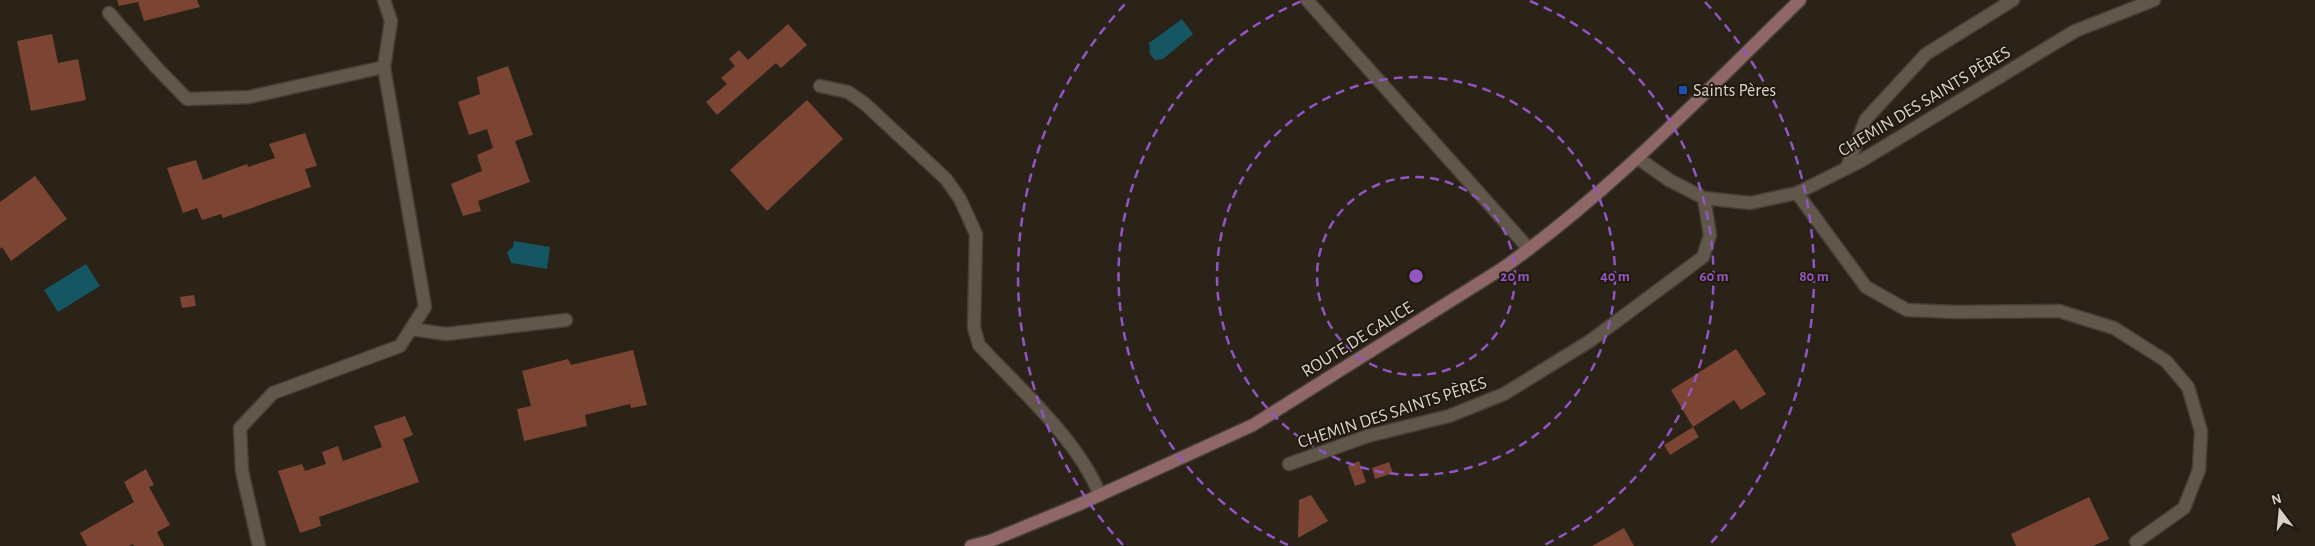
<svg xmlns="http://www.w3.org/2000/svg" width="2315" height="546" viewBox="0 0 2315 546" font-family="'Alegreya Sans',sans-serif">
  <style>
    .water { fill: #165662 }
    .building { fill: #7c4533 }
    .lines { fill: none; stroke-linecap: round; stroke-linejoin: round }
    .service-casing { stroke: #473f37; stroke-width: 15 }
    .minor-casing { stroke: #473f37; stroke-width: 15 }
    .secondary-casing { stroke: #473f37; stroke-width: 15 }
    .service { stroke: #61574a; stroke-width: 12 }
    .minor { stroke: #61574a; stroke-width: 12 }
    .secondary { stroke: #8e6766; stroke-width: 12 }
    .ring { fill: none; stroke: #9256c2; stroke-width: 2.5; stroke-dasharray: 9 6 }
    .transit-dot { fill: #1a4fb4; stroke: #22190e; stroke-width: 2 }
    .labels { text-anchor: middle; stroke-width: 4; stroke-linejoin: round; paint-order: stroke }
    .poi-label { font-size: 18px; fill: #d8d2cb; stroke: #22190e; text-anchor: start }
    .street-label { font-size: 18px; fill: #d8d2cb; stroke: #22190e }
    .centre { fill: #9256c2; stroke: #22190e; stroke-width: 2.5 }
    .ring-label { font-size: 15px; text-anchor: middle; font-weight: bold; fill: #9256c2; stroke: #22190e; stroke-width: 4; stroke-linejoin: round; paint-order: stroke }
  </style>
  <rect width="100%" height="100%" fill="#2b2317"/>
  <path class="water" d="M1182,19L1193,34L1163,59L1155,60L1150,54L1149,43Z
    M514,241L550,247L547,269L511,263L507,252L513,247Z
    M86,264L100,286L58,312L44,290Z"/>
  <path class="building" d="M117,0H197L200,7L144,21L138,2L119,6Z
    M788,24L807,45L781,68L776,63L717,115L706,102L727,84L721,78L735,66L729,59L739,50L748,60Z
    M52,34L58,63L78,59L86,100L31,111L17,41Z
    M508,66L533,135L515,141L530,182L478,201L481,211L463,216L451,184L482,171L477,155L493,148L487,129L469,135L458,102L480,94L477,77Z
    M807,100L843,139L767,211L730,170Z
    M305,133L317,166L305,169L311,187L223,218L221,214L202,220L197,208L183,213L167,168L196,160L203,180L247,164L248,167L275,158L269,144Z
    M35,176L67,219L11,261L2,247L0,249V202Z
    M194,295L196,306L182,308L180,297Z
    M1736,349L1766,394L1741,410L1734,400L1693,427L1671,390Z
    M633,350L647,405L631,408L630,404L585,415L587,426L524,441L517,409L531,406L522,371L568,359L571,365Z
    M405,416L413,435L403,439L419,482L319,517L321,526L300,533L278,471L302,464L305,471L326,464L322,452L338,446L343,461L382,447L374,426Z
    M1693,427L1699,437L1670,455L1664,445Z
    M1359,461L1366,482L1355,486L1348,466Z
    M1389,462L1393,473L1375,479L1372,468Z
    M146,469L154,485L149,487L170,525L157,532L164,546H134L133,544L129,546H87L80,533L134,502L124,482Z
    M1311,495L1328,521L1298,538L1299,500Z
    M2089,497L2109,539L2093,546H2016L2011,534Z
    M1624,528L1634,546H1592Z"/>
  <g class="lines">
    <defs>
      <path id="service" d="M1307,0L1529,249
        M109,13L156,67L187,99L249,97L384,67L391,21L384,0
        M1847,167L1866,119L1926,54L2013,0
        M1797,193L1866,287L1907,310L1956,312L2059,311L2114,328L2166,361L2188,387L2201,431L2199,470L2184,508L2136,542
        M411,329L446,334L566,320"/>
      <path id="minor" d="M820,86L848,92L864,103L946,179L960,199L976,234L974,328L979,345C1020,389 1078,440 1100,495
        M1639,159L1669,180L1704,198L1750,203L1797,193L1859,162L2075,31L2154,0
        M1289,464L1368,436L1449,416L1504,394L1590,341L1703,257L1710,235L1704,198
        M259,546L242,471L240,428L273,393L400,346L425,307L384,67"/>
      <path id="secondary" d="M971,546L990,541L1080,504L1253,425L1503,268C1612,191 1704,93 1800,0"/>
    </defs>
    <use href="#service" class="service-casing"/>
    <use href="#minor" class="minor-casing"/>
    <use href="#secondary" class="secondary-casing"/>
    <use href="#service" class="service"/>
    <use href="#minor" class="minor"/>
    <use href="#secondary" class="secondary"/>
  </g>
  <g class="ring">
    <circle cx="1416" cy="276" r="99"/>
    <circle cx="1416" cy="276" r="199"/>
    <path d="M1288 545A298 298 0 0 1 1302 1M1530 1A298 298 0 0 1 1544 545"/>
    <path d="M1123 545A398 398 0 0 1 1127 2M1705 2A398 398 0 0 1 1709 545"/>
  </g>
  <rect class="transit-dot" x="1678" y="85" width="10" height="10" rx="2.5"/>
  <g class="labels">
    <g class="poi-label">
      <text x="1693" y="96">Saints Pères</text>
    </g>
    <g class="street-label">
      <text transform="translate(1924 101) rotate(-31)" y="6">CHEMIN DES SAINTS PÈRES</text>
      <text transform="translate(1357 339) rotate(-32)" y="6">ROUTE DE GALICE</text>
      <text transform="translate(1392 412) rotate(-18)" y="6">CHEMIN DES SAINTS PÈRES</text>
    </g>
  </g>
  <circle cx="1416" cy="276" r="8" class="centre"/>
  <g class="ring-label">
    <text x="1515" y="281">20 m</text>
    <text x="1615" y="281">40 m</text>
    <text x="1714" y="281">60 m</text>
    <text x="1814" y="281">80 m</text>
  </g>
  <g transform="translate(2280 511) rotate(344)" stroke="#22190e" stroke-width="4" paint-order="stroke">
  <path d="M0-4L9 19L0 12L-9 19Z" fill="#d8d2cb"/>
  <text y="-8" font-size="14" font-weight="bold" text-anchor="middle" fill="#d8d2cb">N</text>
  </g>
</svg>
